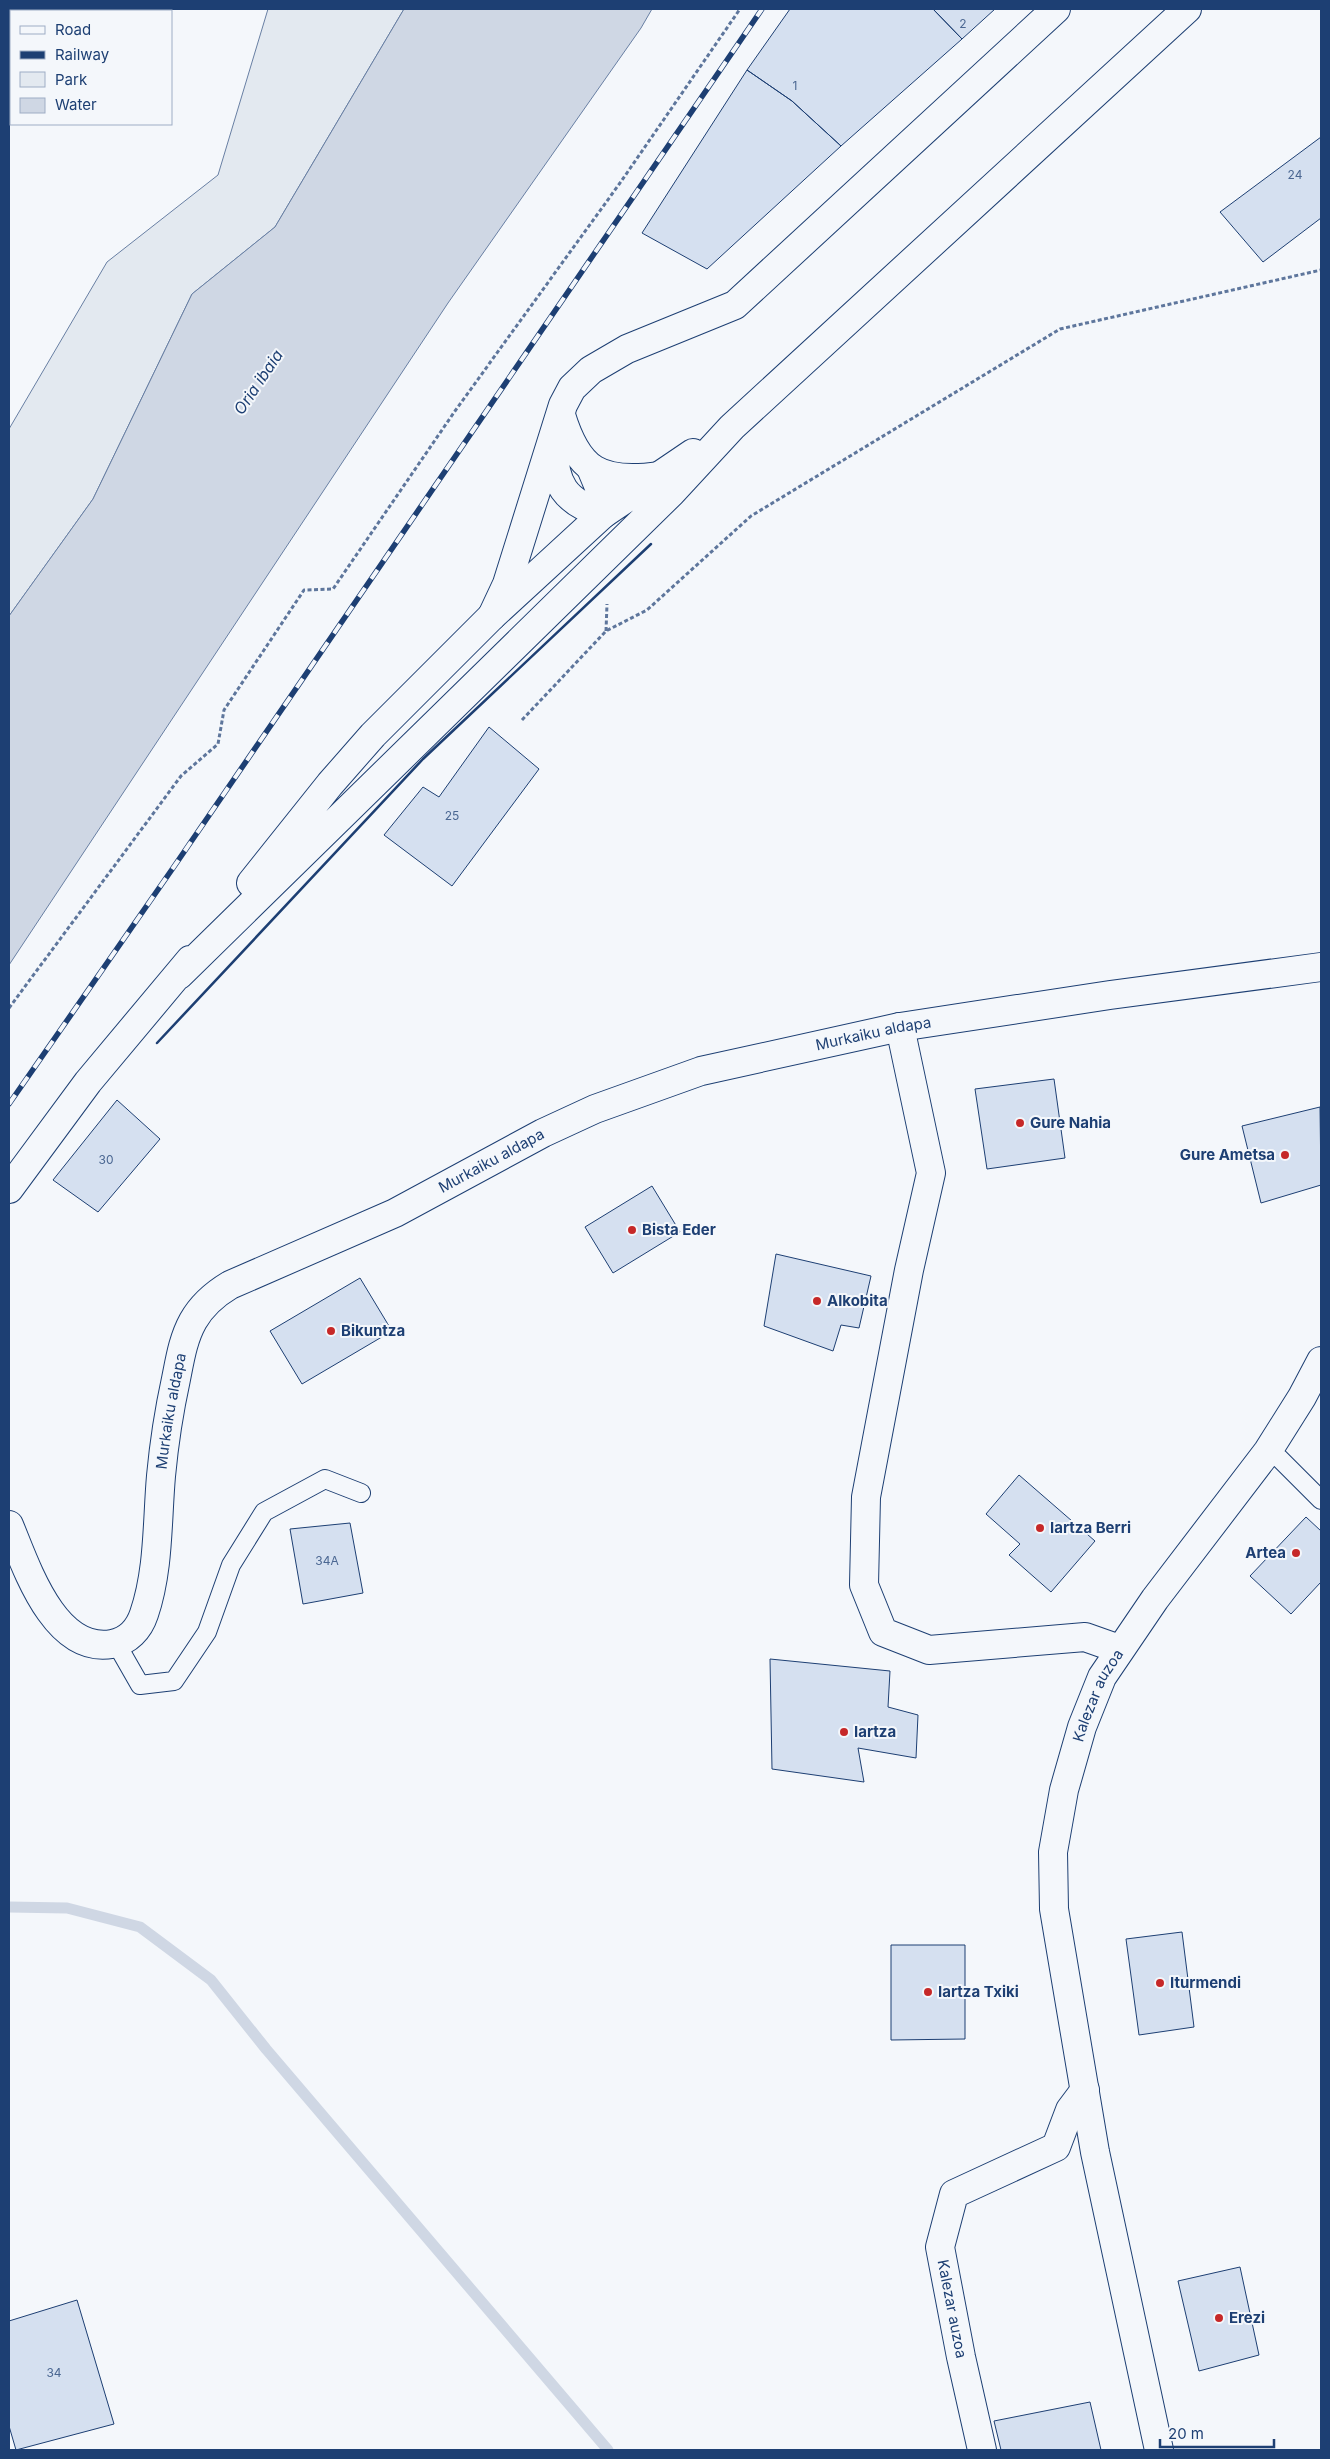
<svg xmlns="http://www.w3.org/2000/svg" width="1330" height="2459" viewBox="0 0 1330 2459" font-family="Inter,sans-serif">
  <style>
    .green { fill: #e3e9f0; stroke: #687fa3 }
    .water { fill: #cfd7e4; stroke: #687fa3 }
    .lines { fill: none; stroke-linecap: round; stroke-linejoin: round }
    .stream { stroke: #cfd7e4; stroke-width: 11 }
    .building { fill: #d5e0f0; stroke: #1d3f73 }
    .service-casing { stroke: #1d3f73; stroke-width: 20 }
    .minor-casing { stroke: #1d3f73; stroke-width: 30 }
    .trunk-casing { stroke: #1d3f73; stroke-width: 30 }
    .path { stroke: #5e769c; stroke-width: 3; stroke-dasharray: 4 2.5; stroke-linecap: butt }
    .service { stroke: #f4f7fb; stroke-width: 18 }
    .minor { stroke: #f4f7fb; stroke-width: 28 }
    .trunk { stroke: #f4f7fb; stroke-width: 28 }
    .rail-casing { stroke: #1d3f73; stroke-width: 5.5 }
    .rail { stroke: #f4f7fb; stroke-width: 4; stroke-dasharray: 11; stroke-linecap: butt }
    .wall { stroke: #1d3f73; stroke-width: 2.5 }
    .poi-dot { fill: #c62828; stroke: #f4f7fb; stroke-width: 2 }
    .labels { text-anchor: middle; stroke-width: 4; stroke-linejoin: round; paint-order: stroke }
    .number-label { font-size: 12px; fill: #4b6792 }
    .street-label { font-size: 15px; fill: #1d3f73; stroke: #f4f7fb }
    .poi-label { font-size: 15px; font-weight: bold; fill: #1d3f73; stroke: #f4f7fb; text-anchor: start }
    .water-label { font-size: 16px; font-style: italic; fill: #1d3f73; stroke: #f4f7fb }
  </style>
  <rect width="100%" height="100%" fill="#f4f7fb"/>
  <path class="green" d="M268,9H404L275,227L192,294L93,499L9,616V429L107,262L218,175Z"/>
  <path class="water" d="M404,9H652L641,28L448,303L9,965V616L93,499L192,294L275,227Z"/>
  <g class="lines">
    <path class="stream" d="M9,1907L67,1908L140,1927L211,1980L266,2049L608,2450"/>
  </g>
  <path class="building" d="M790,9H933L962,39L841,146L792,101L747,70Z
    M933,9H995L962,39Z
    M747,70L792,101L841,146L707,269L642,233Z
    M1321,137V218L1263,262L1220,212Z
    M489,727L539,769L452,886L384,835L423,787L439,797Z
    M1054,1079L1065,1158L987,1169L975,1089Z
    M117,1100L160,1139L98,1212L53,1180Z
    M1320,1107L1321,1185L1261,1203L1242,1126Z
    M652,1186L680,1232L613,1273L585,1227Z
    M776,1254L871,1276L859,1328L841,1325L833,1351L764,1326Z
    M360,1278L392,1331L302,1384L270,1331Z
    M1019,1475L1095,1541L1051,1592L1009,1555L1020,1544L986,1514Z
    M1306,1517L1321,1531V1582L1291,1614L1250,1576Z
    M350,1523L363,1593L303,1604L290,1529Z
    M770,1659L890,1671L888,1707L918,1715L916,1758L858,1748L864,1782L772,1769Z
    M1182,1932L1194,2027L1139,2035L1126,1939Z
    M891,1945H965V2039L891,2040Z
    M1240,2267L1259,2355L1199,2371L1178,2281Z
    M77,2300L114,2424L16,2450L9,2426V2321Z
    M1090,2402L1101,2450H1001L994,2421Z"/>
  <g class="lines">
    <defs>
      <path id="service" d="M1268,1451L1280,1459L1321,1500
        M116,1643L140,1685L174,1681L207,1632L231,1565L264,1512L325,1479L361,1493"/>
      <g id="minor">
        <path d="M561,415C578,471 600,484 659,476"/>
        <path d="M554,444C553,484 565,502 603,514L601,492L591,468"/>
        <path d="M492,616L507,584L563,405L572,388L591,370L627,349L735,305L1056,9"/>
        <path d="M900,1027L931,1173L909,1270L866,1497L864,1585L883,1632L929,1650L1085,1637L1119,1649"/>
        <path id="s1" d="M9,1525C26,1566 54,1654 112,1644C128,1641 139,1629 144,1614C159,1570 157,1522 161,1476C164,1444 169,1411 176,1379C180,1359 183,1339 193,1321C202,1305 215,1294 230,1285L395,1213L543,1133L595,1109L701,1071L900,1027L1110,995L1321,967"/>
        <path d="M982,2450L961,2357L940,2247L954,2194L1056,2147L1070,2110L1085,2090"/>
        <path id="s2" d="M1159,2450L1095,2152L1054,1909L1053,1852L1064,1790L1082,1727L1102,1677L1155,1599L1268,1451L1302,1397L1321,1361"/>
      </g>
      <path id="trunk" d="M251,883L330,784L373,735L492,616L603,514L693,453
        M179,975L671,493L732,427L1187,9
        M9,1189L88,1082L190,960"/>
    </defs>
    <use href="#service" class="service-casing"/>
    <use href="#minor" class="minor-casing"/>
    <use href="#trunk" class="trunk-casing"/>
    <path class="path" d="M606,631L607,604
      M522,720L606,631L647,610L751,516L1060,329L1321,270
      M9,1008L181,776L218,744L224,710L304,590L333,589L455,411L620,183L740,9"/>
    <use href="#service" class="service"/>
    <use href="#minor" class="minor"/>
    <use href="#trunk" class="trunk"/>
    <defs>
      <path id="rail" d="M9,1104L173,868L762,9"/>
    </defs>
    <use href="#rail" class="rail-casing"/>
    <use href="#rail" class="rail"/>
    <path class="wall" d="M157,1043L423,759L651,544"/>
  </g>
  <g class="poi-dot">
    <circle cx="1020" cy="1123" r="5"/>
    <circle cx="1285" cy="1155" r="5"/>
    <circle cx="632" cy="1230" r="5"/>
    <circle cx="817" cy="1301" r="5"/>
    <circle cx="331" cy="1331" r="5"/>
    <circle cx="1040" cy="1528" r="5"/>
    <circle cx="1296" cy="1553" r="5"/>
    <circle cx="844" cy="1732" r="5"/>
    <circle cx="1160" cy="1983" r="5"/>
    <circle cx="928" cy="1992" r="5"/>
    <circle cx="1219" cy="2318" r="5"/>
  </g>
  <g class="labels">
    <g class="number-label">
      <text x="963" y="28">2</text>
      <text x="795" y="90">1</text>
      <text x="1295" y="179">24</text>
      <text x="452" y="820">25</text>
      <text x="106" y="1164">30</text>
      <text x="327" y="1565">34A</text>
      <text x="54" y="2377">34</text>
    </g>
    <g class="street-label">
      <text dy="5" stroke="none"><textPath href="#s1" startOffset="1261">Murkaiku aldapa</textPath></text>
      <text dy="5" stroke="none"><textPath href="#s1" startOffset="856">Murkaiku aldapa</textPath></text>
      <text dy="5" stroke="none"><textPath href="#s1" startOffset="421">Murkaiku aldapa</textPath></text>
      <text dy="5" stroke="none"><textPath href="#s2" startOffset="772">Kalezar auzoa</textPath></text>
      <text transform="translate(952 2309) rotate(79)" y="5">Kalezar auzoa</text>
    </g>
    <g class="poi-label">
      <text x="1030" y="1128">Gure Nahia</text>
      <text x="1275" y="1160" text-anchor="end">Gure Ametsa</text>
      <text x="642" y="1235">Bista Eder</text>
      <text x="827" y="1306">Alkobita</text>
      <text x="341" y="1336">Bikuntza</text>
      <text x="1050" y="1533">Iartza Berri</text>
      <text x="1286" y="1558" text-anchor="end">Artea</text>
      <text x="854" y="1737">Iartza</text>
      <text x="1170" y="1988">Iturmendi</text>
      <text x="938" y="1997">Iartza Txiki</text>
      <text x="1229" y="2323">Erezi</text>
    </g>
    <g class="water-label">
      <text transform="translate(258 382) rotate(-56)" y="6">Oria ibaia</text>
    </g>
  </g>
  <rect width="1330" height="2459" fill="none" stroke="#1d3f73" stroke-width="20"/>
  <rect x="10" y="10" width="162" height="115" fill="#f4f7fb" stroke="#9eadc5"/>
  <rect x="20" y="26" width="25" height="8" fill="#f4f7fb" stroke="#9eadc5"/>
  <text x="55" y="35" font-size="15" fill="#1d3f73">Road</text>
  <rect x="20" y="51" width="25" height="8" fill="#1d3f73" stroke="#9eadc5"/>
  <text x="55" y="60" font-size="15" fill="#1d3f73">Railway</text>
  <rect x="20" y="72" width="25" height="15" fill="#e3e9f0" stroke="#9eadc5"/>
  <text x="55" y="85" font-size="15" fill="#1d3f73">Park</text>
  <rect x="20" y="98" width="25" height="15" fill="#cfd7e4" stroke="#9eadc5"/>
  <text x="55" y="110" font-size="15" fill="#1d3f73">Water</text>
  <path d="M1160 2439v8h114v-8" fill="none" stroke="#1d3f73" stroke-width="2.5"/>
  <text x="1168" y="2439" font-size="15" fill="#1d3f73" stroke="#f4f7fb" stroke-width="4" paint-order="stroke">20 m</text>
</svg>
